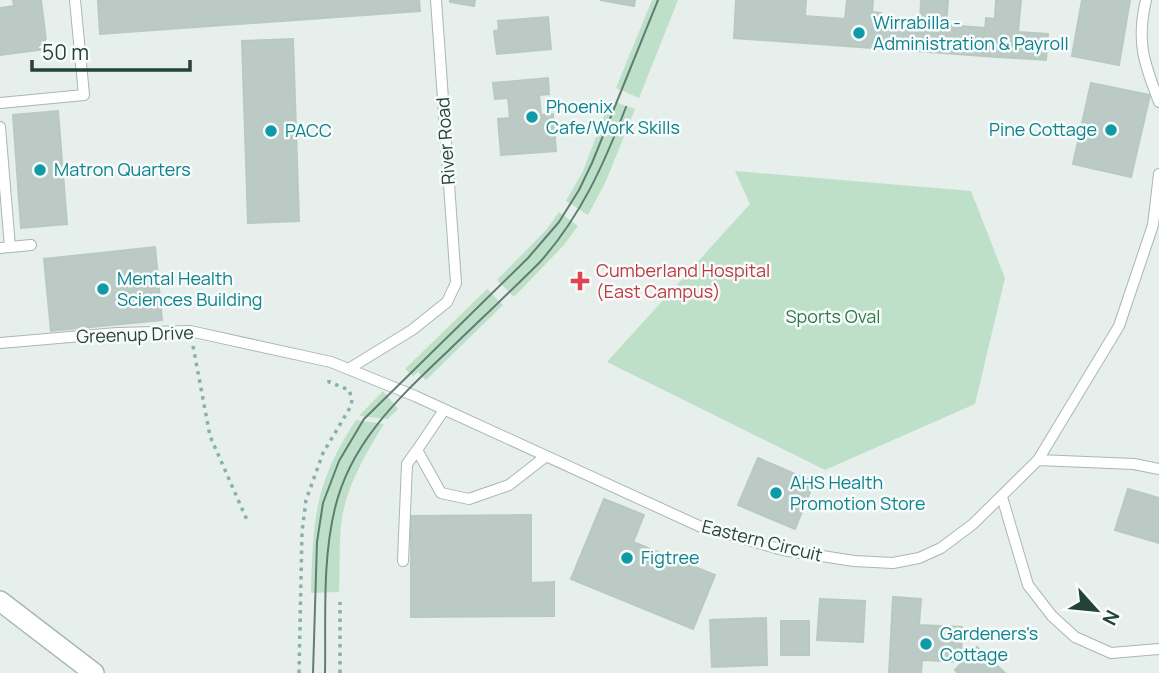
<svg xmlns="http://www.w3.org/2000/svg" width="1159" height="673" viewBox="0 0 1159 673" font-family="Manrope,sans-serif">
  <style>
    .green { fill: #bfe0c8 }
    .building { fill: #bbcac4; stroke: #b8c9c2; stroke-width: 2 }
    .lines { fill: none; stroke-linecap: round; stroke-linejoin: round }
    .lane-casing { stroke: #a8b8b2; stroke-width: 12 }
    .street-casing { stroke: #a8b8b2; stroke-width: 22 }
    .path { stroke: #86b3a5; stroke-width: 3.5; stroke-dasharray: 3.5 5; stroke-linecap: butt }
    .lane { stroke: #fff; stroke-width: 10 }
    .street { stroke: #fff; stroke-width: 19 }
    .tram { stroke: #5f7d75; stroke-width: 2 }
    .culture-dot { fill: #0f9aa8; stroke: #f7fbf9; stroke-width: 2.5 }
    .health-dot { fill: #e0444e; stroke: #f7fbf9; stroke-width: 2.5 }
    .labels { text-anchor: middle; stroke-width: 5; stroke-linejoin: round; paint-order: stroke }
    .culture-label { font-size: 18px; fill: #0d838f; stroke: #f7fbf9; text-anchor: start }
    .street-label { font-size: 18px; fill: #24423a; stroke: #f7fbf9 }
    .health-label { font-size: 18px; fill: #be3a42; stroke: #f7fbf9; text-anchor: start }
    .park-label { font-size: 18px; fill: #2d7a4b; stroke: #f7fbf9 }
  </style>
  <rect width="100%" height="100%" fill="#e6efeb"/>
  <path class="green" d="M652,0H678L639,98L616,88Z
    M610,100L635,109L606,181L588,215L566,201L583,171Z
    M735,171L971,191L1005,278L975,404L825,470L607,362L750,204Z
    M559,212L578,226L564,245L514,297L497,280L547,229Z
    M487,289L503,305L426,380L418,372L413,376L405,369Z
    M383,391L398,409L388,419L359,416Z
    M356,420L384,424C365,455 345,488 341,525C339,547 340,570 339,592L311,593C313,520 314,484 356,420Z"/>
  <path class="building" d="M13,0H41L47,49L0,55V8L14,6Z
    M98,0H419L420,11L100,34Z
    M450,0H475L474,6L450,2Z
    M600,0H635L634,6Z
    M736,0H806L805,16L845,19L847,0H873L872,12L881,13V21L920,23L921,0H948L946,25L985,28L983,56L734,38Z
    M996,0H1021L1018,32L1048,34L1046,60L983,56L986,18L995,19Z
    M1082,0H1130L1119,65L1072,56Z
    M548,17L551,49L497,54L494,31L499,30L498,21Z
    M293,39L299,221L248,223L242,41Z
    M548,78L549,94L539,95L541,115L553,114L556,151L501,155L498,119L510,118L508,98L495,99L493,83Z
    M1091,83L1150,95L1131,177L1073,164Z
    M58,111L67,224L21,228L13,115Z
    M155,247L162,320L51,331L44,259Z
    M758,458L814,482L795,529L738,505Z
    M1128,489L1159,498V543L1115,530Z
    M604,499L644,515L633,542L715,575L693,629L571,579Z
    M531,515V583L554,582V616L411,617V516Z
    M893,597L921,599L919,625L962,627L961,662L922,660L921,673H889Z
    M820,599L865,601L863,642L817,640Z
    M766,618L767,665L712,667L710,620Z
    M781,621H809V655H781Z
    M977,647L1005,673H958L955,670Z"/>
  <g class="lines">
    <defs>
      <path id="lane" d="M1146,0C1136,42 1144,63 1159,102
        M0,103L84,95L75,0
        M0,127L10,247
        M0,248L31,245
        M0,343L117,333L190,331L331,362L415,396L699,526L783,550L854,561L893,563L919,558L941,548L973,524L1038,460L1119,326L1153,225L1159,174
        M350,368L412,330L447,302L456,283L436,0
        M444,410L417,450L441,493L469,499L509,485L545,457
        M1038,460L1134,464L1159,469
        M1002,497L1028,585L1052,616L1075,637L1111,653L1159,649
        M403,561L407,464L417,450"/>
      <path id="street" d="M0,601L94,673"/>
    </defs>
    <use href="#lane" class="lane-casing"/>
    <use href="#street" class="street-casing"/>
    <path class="path" d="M193,346L210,436L247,520
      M299,673L302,532L306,500L323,453L351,406L352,399L349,390L329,382V378
      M340,673V602"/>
    <use href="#lane" class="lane"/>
    <use href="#street" class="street"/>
    <path class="tram" d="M313,673L317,542L323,503L339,461L364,419L528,258L559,222L579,190L592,163L658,0
      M325,673C326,619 322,561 335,508C351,441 400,397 448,351C479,321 510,292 540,262C581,216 604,164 626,107"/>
  </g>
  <g class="culture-dot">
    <circle cx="859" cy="33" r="7"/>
    <circle cx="532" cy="117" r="7"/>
    <circle cx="1111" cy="130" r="7"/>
    <circle cx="271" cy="131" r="7"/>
    <circle cx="40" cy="170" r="7"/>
    <circle cx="103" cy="289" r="7"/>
    <circle cx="776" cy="493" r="7"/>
    <circle cx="627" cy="558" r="7"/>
    <circle cx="926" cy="644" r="7"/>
  </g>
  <path class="health-dot" d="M576.5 270.5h7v7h7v7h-7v7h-7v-7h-7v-7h7z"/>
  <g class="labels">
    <g class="culture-label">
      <text x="873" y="29">Wirrabilla -<tspan x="873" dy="21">Administration &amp; Payroll</tspan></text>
      <text x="546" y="113">Phoenix<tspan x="546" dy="21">Cafe/Work Skills</tspan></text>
      <text x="1097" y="136" text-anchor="end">Pine Cottage</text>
      <text x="285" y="137">PACC</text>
      <text x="54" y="176">Matron Quarters</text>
      <text x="117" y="285">Mental Health<tspan x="117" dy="21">Sciences Building</tspan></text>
      <text x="790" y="489">AHS Health<tspan x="790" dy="21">Promotion Store</tspan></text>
      <text x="641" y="564">Figtree</text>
      <text x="940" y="640">Gardeners's<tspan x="940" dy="21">Cottage</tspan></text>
    </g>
    <g class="street-label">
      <text transform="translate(446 141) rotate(-94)" y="6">River Road</text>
      <text transform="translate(135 335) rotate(-2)" y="6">Greenup Drive</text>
      <text transform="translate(762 541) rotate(14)" y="6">Eastern Circuit</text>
    </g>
    <g class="health-label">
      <text x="596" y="277">Cumberland Hospital<tspan x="596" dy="21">(East Campus)</tspan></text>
    </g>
    <g class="park-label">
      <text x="833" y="323">Sports Oval</text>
    </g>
  </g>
  <g transform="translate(1096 610) rotate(117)" stroke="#f7fbf9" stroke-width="5" paint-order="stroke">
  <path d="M0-5L12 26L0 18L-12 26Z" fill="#24423a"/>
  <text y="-10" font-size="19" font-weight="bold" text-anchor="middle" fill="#24423a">N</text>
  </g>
  <path d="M32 60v10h158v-10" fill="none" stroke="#24423a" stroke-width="3.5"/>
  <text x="42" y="60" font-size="21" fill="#24423a" stroke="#f7fbf9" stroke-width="5" paint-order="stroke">50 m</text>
</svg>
